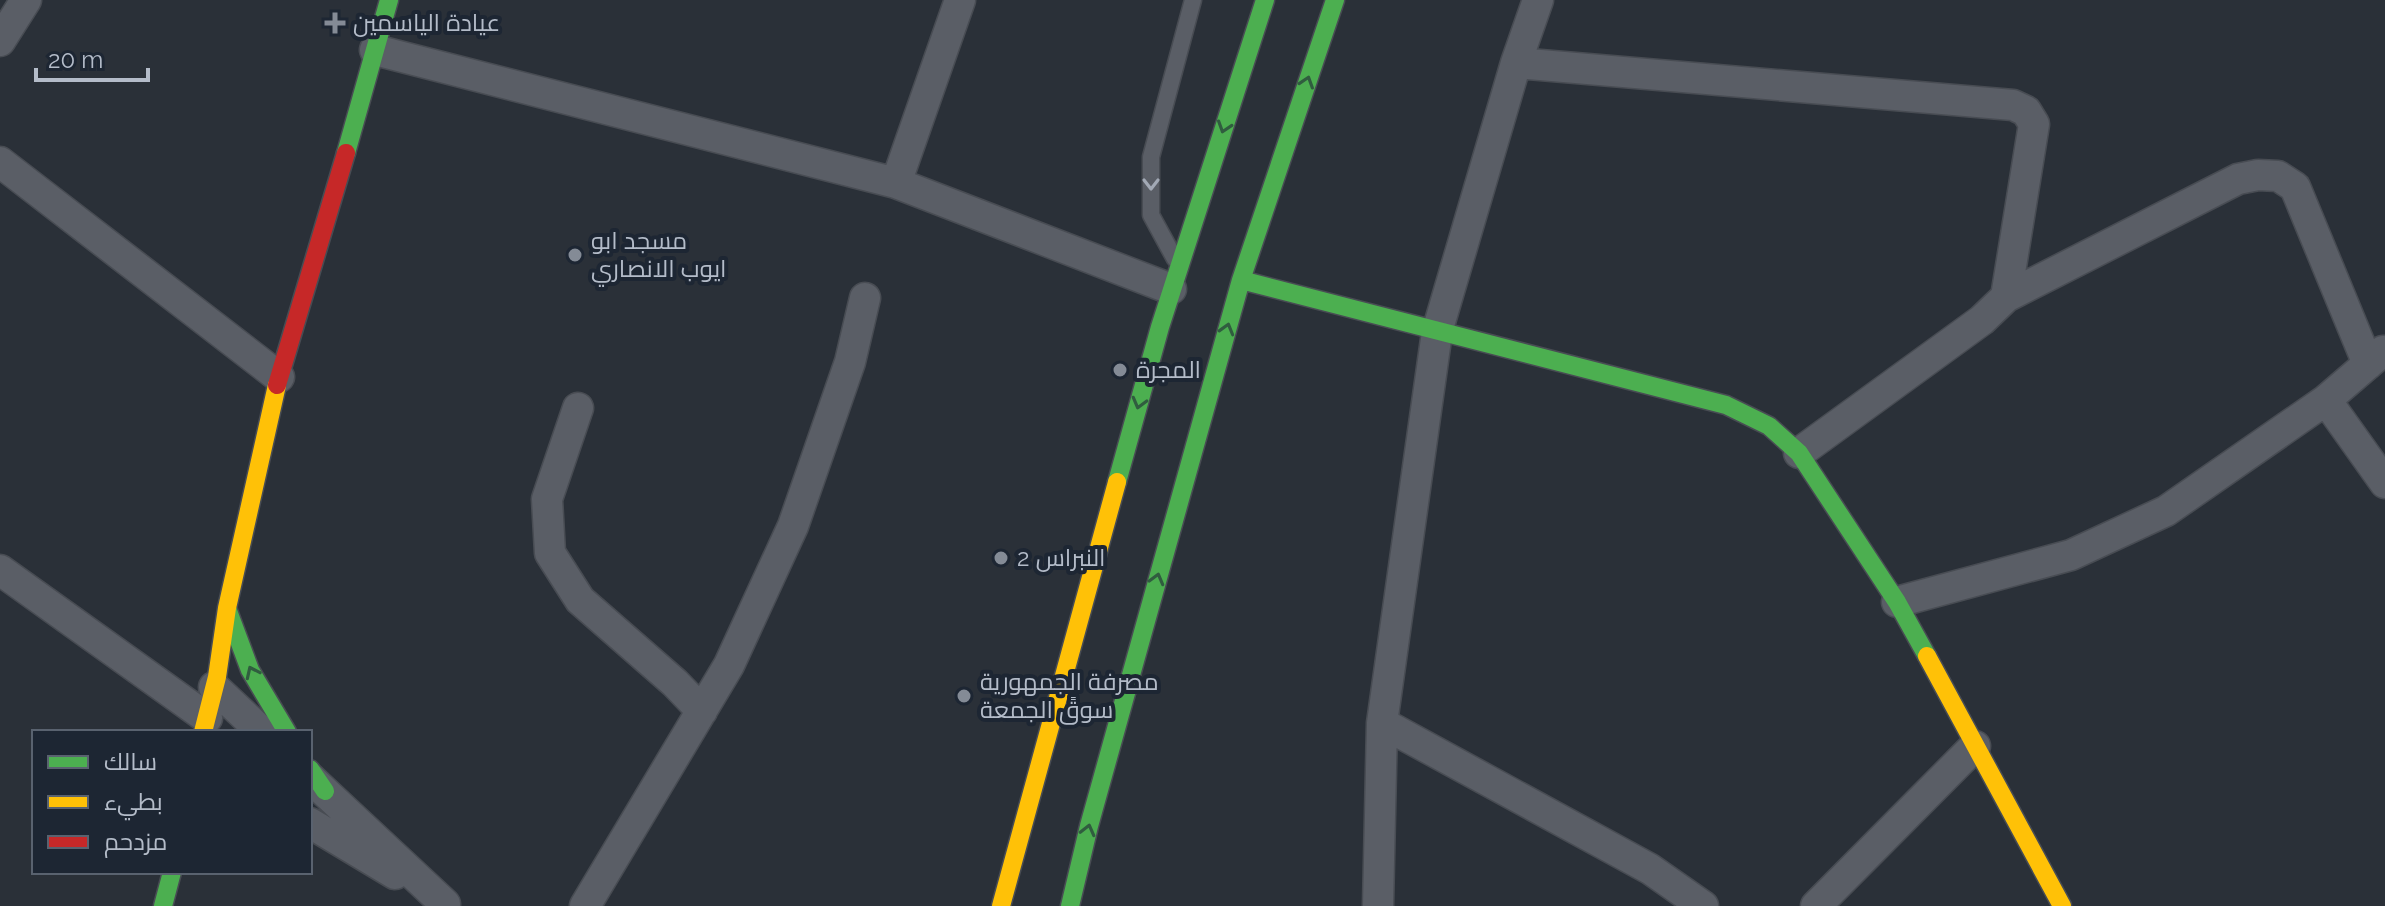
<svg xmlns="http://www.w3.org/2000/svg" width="2385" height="906" viewBox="0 0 2385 906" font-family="Raleway,Cairo,sans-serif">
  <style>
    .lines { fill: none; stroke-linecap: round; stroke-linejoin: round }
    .lane-casing { stroke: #484c53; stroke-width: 19 }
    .street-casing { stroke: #484c53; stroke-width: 33 }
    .fast-casing { stroke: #484c53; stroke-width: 21 }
    .slow-casing { stroke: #484c53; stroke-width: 21 }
    .jam-casing { stroke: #484c53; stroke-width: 21 }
    .lane { stroke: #5a5e66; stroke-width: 16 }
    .street { stroke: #5a5e66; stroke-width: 30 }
    .fast { stroke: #4caf50; stroke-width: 18 }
    .slow { stroke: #ffc107; stroke-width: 18 }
    .jam { stroke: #c62828; stroke-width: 18 }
    .oneway { stroke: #305d3f }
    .oneway2 { stroke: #a2a9b5 }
    .poi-dot { fill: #848b96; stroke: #1d2633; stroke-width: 3 }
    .labels { text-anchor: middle; stroke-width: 8; stroke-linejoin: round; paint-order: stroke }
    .poi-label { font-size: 24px; fill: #b4bcc9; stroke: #1d2633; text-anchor: start }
  </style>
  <rect width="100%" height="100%" fill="#2a3038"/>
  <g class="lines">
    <defs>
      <path id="lane" d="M1175,259L1151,215V157L1193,0"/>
      <path id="street" d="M1538,0L1516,63L1437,332L1382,723L1650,869L1703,906
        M0,41L26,0
        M375,50L896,183L1171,289
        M1516,63L2013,105L2026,111L2034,124L2006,297
        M0,162L279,377
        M896,183L960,0
        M2326,400L2385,483
        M578,408L547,499L550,553L580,600L675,683L702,711
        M1799,453L1982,320L2006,297L2238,179L2258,175L2278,176L2295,187L2368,364
        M0,570L207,718
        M1897,602L2071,555L2166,511L2326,400L2383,351
        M214,687L262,732
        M310,778L445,904
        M310,823L395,874
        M585,906L729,665L793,526L850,362L865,298
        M1378,906L1382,723
        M1816,906L1975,746"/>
      <path id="fast" d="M346,153L389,0
        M1241,280L1726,405L1769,426L1799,453L1897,602L1927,656
        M1117,482L1160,327L1265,0
        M228,611L250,670L287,732
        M310,769L325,791
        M163,906L172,872
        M1070,906L1089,826L1241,280L1335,0"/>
      <path id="slow" d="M1927,656L2062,906
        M203,732L217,677L227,608L277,385
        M1001,906L1117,482"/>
      <path id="jam" d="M277,385L346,153"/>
    </defs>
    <use href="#lane" class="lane-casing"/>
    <use href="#street" class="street-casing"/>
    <use href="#fast" class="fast-casing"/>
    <use href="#slow" class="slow-casing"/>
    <use href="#jam" class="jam-casing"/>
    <use href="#lane" class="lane"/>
    <use href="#street" class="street"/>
    <use href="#fast" class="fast"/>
    <use href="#slow" class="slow"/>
    <use href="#jam" class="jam"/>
  </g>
  <defs><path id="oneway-chevron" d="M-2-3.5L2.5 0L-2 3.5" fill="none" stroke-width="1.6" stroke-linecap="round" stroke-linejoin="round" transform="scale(2)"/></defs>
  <g class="oneway">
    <use href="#oneway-chevron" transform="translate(1307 82) rotate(-72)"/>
    <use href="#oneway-chevron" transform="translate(1224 127) rotate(108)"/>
    <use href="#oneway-chevron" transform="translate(1227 329) rotate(-74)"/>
    <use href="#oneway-chevron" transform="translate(1139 403) rotate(105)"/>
    <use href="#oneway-chevron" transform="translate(1157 579) rotate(-75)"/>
    <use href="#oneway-chevron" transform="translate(252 672) rotate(-115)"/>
    <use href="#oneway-chevron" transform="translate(1088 830) rotate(-76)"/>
  </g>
  <use class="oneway2" href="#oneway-chevron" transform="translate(1151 184) rotate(90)"/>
  <g class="poi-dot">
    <path d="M331 11h8v8h8v8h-8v8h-8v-8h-8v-8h8z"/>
    <circle cx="575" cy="255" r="8"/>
    <circle cx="1120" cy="370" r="8"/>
    <circle cx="1001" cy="558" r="8"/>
    <circle cx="964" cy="696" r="8"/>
  </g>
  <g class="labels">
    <g class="poi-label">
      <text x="353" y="31">عيادة الياسمين</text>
      <text x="591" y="249">مسجد ابو<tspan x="591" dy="28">ايوب الانصاري</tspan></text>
      <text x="1136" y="378">المجرة</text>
      <text x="1017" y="566">النبراس 2</text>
      <text x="980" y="690">مصرفة الجمهورية<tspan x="980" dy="28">سوقً الجمعة</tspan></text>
    </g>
  </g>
  <rect x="32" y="730" width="280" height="144" fill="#1d2633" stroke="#59626f" stroke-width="2"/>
  <rect x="48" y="756" width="40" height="12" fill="#4caf50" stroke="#59626f" stroke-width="2"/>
  <text x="104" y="770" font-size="24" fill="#b4bcc9">سالك</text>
  <rect x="48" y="796" width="40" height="12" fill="#ffc107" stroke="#59626f" stroke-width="2"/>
  <text x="104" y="810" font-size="24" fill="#b4bcc9">بطيء</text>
  <rect x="48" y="836" width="40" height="12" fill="#c62828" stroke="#59626f" stroke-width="2"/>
  <text x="104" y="850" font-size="24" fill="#b4bcc9">مزدحم</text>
  <path d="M36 68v12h112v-12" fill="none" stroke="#b4bcc9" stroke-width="4"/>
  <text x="48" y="68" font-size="24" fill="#b4bcc9" stroke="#1d2633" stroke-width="6" paint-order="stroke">20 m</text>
</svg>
